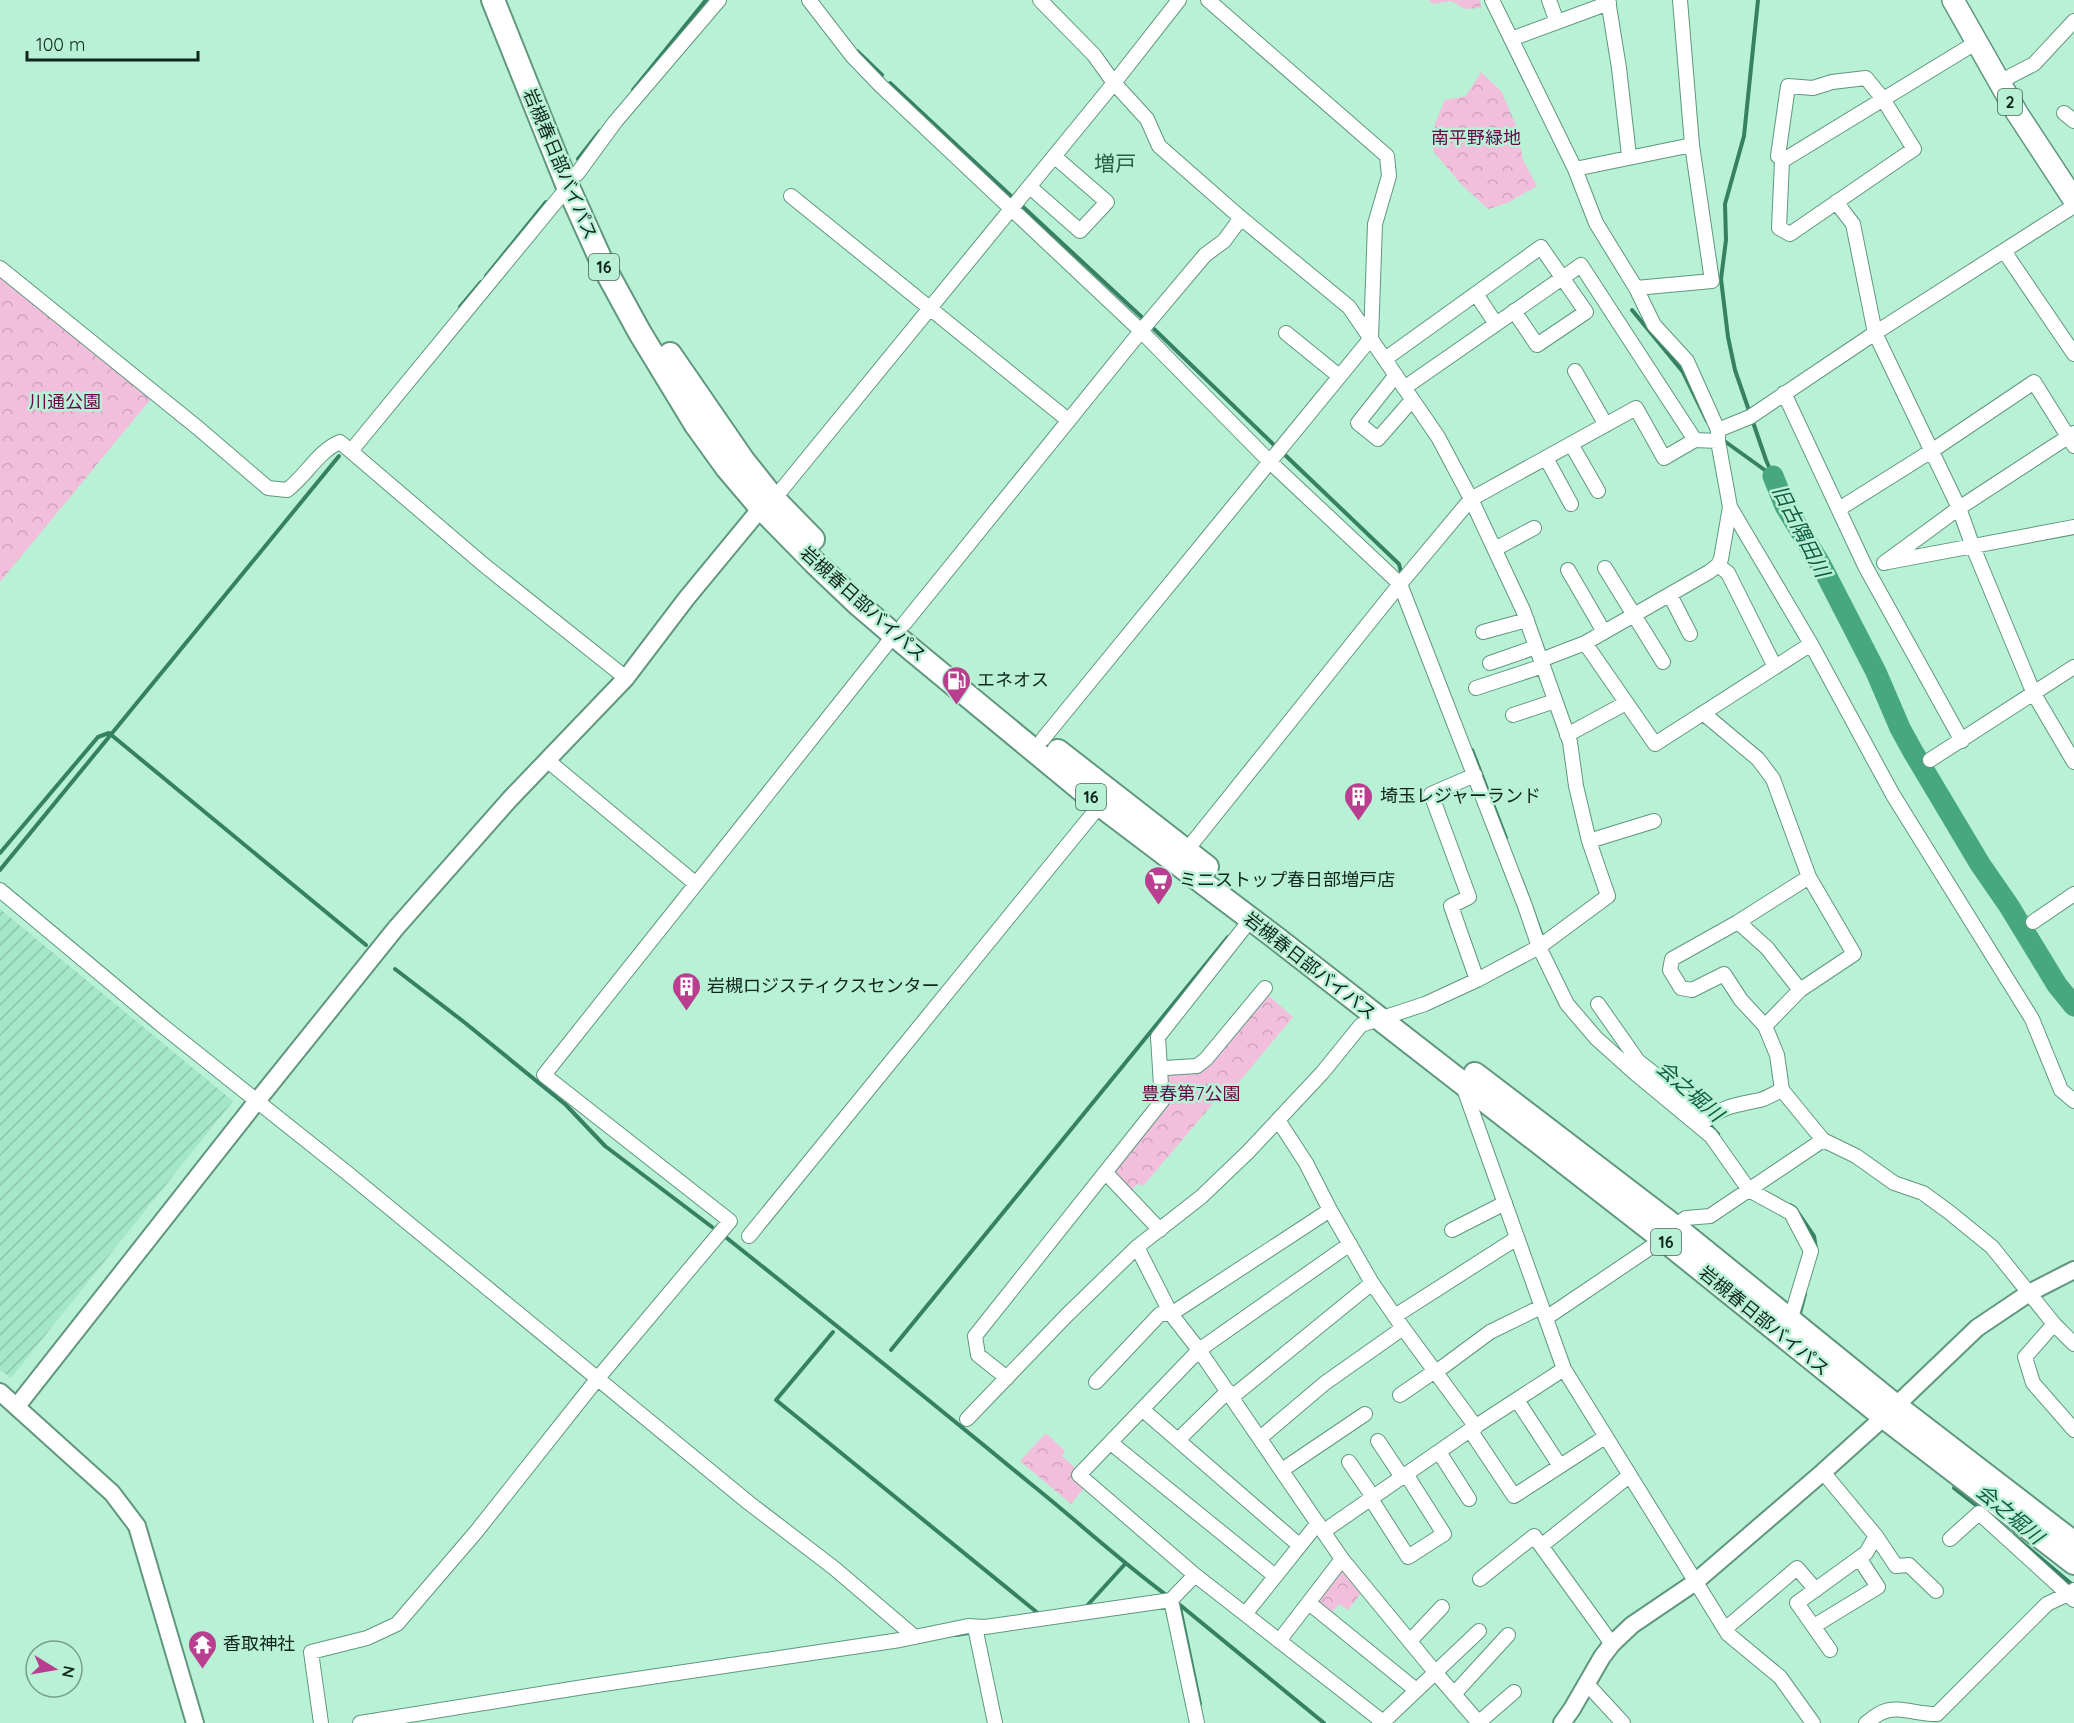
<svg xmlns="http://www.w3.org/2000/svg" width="2074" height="1723" viewBox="0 0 2074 1723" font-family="Quicksand,'Noto Sans JP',sans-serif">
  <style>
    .industrial { fill: url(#industrial-furrows) }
    .forest { fill: url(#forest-crowns) }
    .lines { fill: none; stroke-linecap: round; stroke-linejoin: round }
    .stream { stroke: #368063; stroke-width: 4 }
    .river { stroke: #47a781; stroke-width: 21 }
    .minor-casing { stroke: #60977e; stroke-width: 16 }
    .tertiary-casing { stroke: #60977e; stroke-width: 20 }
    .primary-casing { stroke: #60977e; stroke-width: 24 }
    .trunk-casing { stroke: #60977e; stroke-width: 26 }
    .minor { stroke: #fff; stroke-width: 14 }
    .tertiary { stroke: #fff; stroke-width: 16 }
    .primary { stroke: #fff; stroke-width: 21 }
    .trunk { stroke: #fff; stroke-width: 22 }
    .labels { text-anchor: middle; stroke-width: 5; stroke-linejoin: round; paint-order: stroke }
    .shield { fill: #b8f1d6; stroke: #426354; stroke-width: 1.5 }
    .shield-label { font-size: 16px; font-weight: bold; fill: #10261d }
    .park-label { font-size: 18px; fill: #65094a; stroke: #b8f1d6 }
    .street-label { font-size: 18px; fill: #10261d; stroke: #b8f1d6 }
    .poi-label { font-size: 18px; fill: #10261d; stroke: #b8f1d6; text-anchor: start }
    .water-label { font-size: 20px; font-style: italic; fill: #0d5a40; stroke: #b8f1d6 }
    .quarter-label { font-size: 21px; fill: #285e48; stroke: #b8f1d6 }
  </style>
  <defs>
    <pattern id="industrial-furrows" width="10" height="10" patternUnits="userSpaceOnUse" patternTransform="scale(1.5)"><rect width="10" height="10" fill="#a4e6c8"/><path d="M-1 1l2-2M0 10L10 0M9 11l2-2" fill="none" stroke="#8cc5ab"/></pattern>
    <pattern id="forest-crowns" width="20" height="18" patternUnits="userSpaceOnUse" patternTransform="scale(1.5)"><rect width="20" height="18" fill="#f1bfdb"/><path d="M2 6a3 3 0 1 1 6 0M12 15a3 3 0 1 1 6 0" fill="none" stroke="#cea4bc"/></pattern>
  </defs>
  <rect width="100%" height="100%" fill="#b8f1d6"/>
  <path class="industrial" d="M0,909L233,1101L11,1378L0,1370Z"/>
  <path class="forest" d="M1429,0H1480L1481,8L1465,9L1451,1L1432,4Z
    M1481,72L1501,91L1516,125L1523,160L1537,186L1507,203L1488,209L1461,184L1433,151L1435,123L1445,100L1466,96Z
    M0,268L155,394L0,582Z
    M1268,995L1293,1017L1238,1083L1227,1087L1143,1186L1138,1184L1130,1191L1116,1179L1114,1171L1161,1115L1168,1104V1072L1198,1069Z
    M1046,1433L1065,1451L1062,1456L1074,1467L1073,1476L1085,1487L1071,1504L1020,1461Z
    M1341,1570L1344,1571L1361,1593L1348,1610L1339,1604L1330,1615L1315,1602Z"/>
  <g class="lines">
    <path class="stream" d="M1758,0L1744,136L1725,204L1726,240L1721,279L1728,337L1735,370L1766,460L1773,476
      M857,51L882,75
      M890,83L1011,196
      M633,90L706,0
      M578,159L600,131
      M1021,205L1146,321
      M486,276L546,202
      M460,307L481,282
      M1632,310L1683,372L1707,421
      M1154,329L1274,445
      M1723,440L1773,476
      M1283,453L1399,564L1402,576
      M1472,750L1506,838
      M0,853L98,737L109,733L366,945
      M0,870L339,456
      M1521,879L1542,936
      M395,969L464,1022L566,1105L605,1146L712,1227
      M1707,1122L1718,1134
      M1790,1205L1795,1208L1814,1236L1816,1249
      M723,1235C826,1317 929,1400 1031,1484C1076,1520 1118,1559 1165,1594
      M1800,1313L1805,1294
      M833,1332L776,1400L1039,1614
      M891,1350L1228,937
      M1954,1488L1982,1510
      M2013,1535L2074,1586
      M1180,1605L1324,1723
      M1085,1608L1125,1564
      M1180,1608L1200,1704
      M956,1635L968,1633"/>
    <path class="river" d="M1773,476L1785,506L1821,565L1876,672L1900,728L1912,750L1980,864L2009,906L2057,985L2074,1006"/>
    <defs>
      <path id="minor" d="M809,0L853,57L881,86L1141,331L1269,461L1400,584L1525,906L1539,947L1567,1004L1596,1038L1635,1073L1711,1136L1749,1190L1791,1213L1811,1251L1790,1321
        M1492,0L1575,169L1596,223L1636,288L1654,325L1687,361L1718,430
        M1549,0L1557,22
        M1608,0L1619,68L1629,156
        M1511,39L1609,3
        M1999,82L2034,64L2074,21
        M2064,113L2074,121
        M1785,159L1778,156L1788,86L1813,88L1832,82L1866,78L1883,99L1914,149L1790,234L1779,228L1782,161L1977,42
        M1575,169L1692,145
        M577,174L615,122L719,0
        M1030,187L1080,231L1107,202L1055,157
        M791,196L1068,420
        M1836,202L1853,224L1875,333L1959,508L1973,547L2034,694L2074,762
        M2004,251L2074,354
        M0,268L198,428L268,488L287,490C306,476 318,451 340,442L484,565L626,678
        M1636,288L1712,281L1692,145L1680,0
        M1476,294L1496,324
        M1286,333L1339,376
        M1385,359L1541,247L1586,312L1537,345L1514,311
        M1575,371L1606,425
        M1396,375L1358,423L1378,439L1412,400
        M1404,388L1581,265L1695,440
        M1784,393L1865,566L1962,741
        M1571,444L1598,491
        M351,451L568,187
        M1546,458L1571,504
        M774,499L1114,83L1179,0
        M1730,507L1811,644L1893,795L2032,1019L2061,1090L2074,1101
        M1839,509L1933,450L2034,382L2074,446
        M1495,549L1534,528
        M1888,562L2074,527
        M1884,563L1959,508L2074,433
        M1718,565L1728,573L1775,667
        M1605,568L1663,662
        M1568,570L1604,632
        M1670,595L1690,634
        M904,624L1141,331L1205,255L1224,241L1241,218
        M1483,632L1527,620
        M1585,643L1655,744L1811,644
        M1541,660L1585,643L1709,572L1718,565L1721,559L1730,507L1718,441
        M1490,663L1536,647
        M1476,688L1543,666
        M1703,713L1758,759L1773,779L1809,877L1854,954L1800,990L1765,1026
        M1513,715L1555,701
        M1567,735L1626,703
        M1043,739L1371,338L1375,224L1389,176L1387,156L1208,0
        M547,760L696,884
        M1930,760L2074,667
        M1475,775L1431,794L1469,897L1451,906L1477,980
        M1589,841L1654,821
        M1186,851L1400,584L1471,499L1636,408L1664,458L1695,440L1718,441V430L1750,417L1875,333L2074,206
        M1809,877L1738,922L1672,959L1670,970L1681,988L1692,990L1724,974L1741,1000L1765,1026L1777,1055L1782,1090L1823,1140L1856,1156L1894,1183L1923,1193L1949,1212L1992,1247L2054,1324L2074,1344
        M0,890L159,1023L346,1172L749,1503L834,1568L915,1637
        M1738,922L1767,948L1800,990
        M2033,922L2074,894
        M1598,1004L1638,1061L1709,1117
        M1165,1068L1197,1066L1206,1059L1265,988
        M1463,1086L1564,1369L1728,1634L1780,1677L1813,1723
        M1278,1120L1306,1163L1330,1210L1372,1283L1403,1328L1476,1427
        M1702,1124C1720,1106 1737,1105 1760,1100C1767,1098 1775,1093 1782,1090
        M1106,1173L1160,1230
        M1674,1226L1686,1218L1710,1216L1823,1140
        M1452,1230L1505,1203
        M749,1236L1100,805
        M1350,1244L1199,1350L1079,1475L1195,1575L1383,1722
        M1137,1247L1171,1314L1199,1350L1342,1559L1435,1672L1479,1723
        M1395,1316L1517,1238
        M1546,1318L1663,1239
        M2054,1324L2025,1357L2033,1383L2074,1430
        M1436,1372L1490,1332L1541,1307
        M1007,1378L978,1355L975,1336L1162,1101L1158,1037L1251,919
        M1096,1382L1160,1314H1171L1330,1210
        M1400,1395L1435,1371
        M1232,1397L1372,1283
        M1517,1400L1560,1466
        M1143,1410L1299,1545
        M967,1419L1066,1316L1137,1247L1201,1197L1248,1152L1322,1073L1361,1025L1425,1004L1477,980L1539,947L1608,896L1589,841L1576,786L1570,742L1523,610L1471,499L1438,437L1349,307L1241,218L1159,146L1147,119L1114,83L1094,55L1040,0
        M1470,1430L1514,1496L1605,1437
        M1260,1438L1325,1383L1403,1328
        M1178,1440L1228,1391
        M1378,1441L1402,1477
        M1111,1443L1275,1576
        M1439,1452L1469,1499
        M1349,1462L1373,1497
        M1282,1470L1365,1414
        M1823,1472L1876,1536L1896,1566L1909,1565L1936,1591
        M1371,1499L1408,1557L1444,1534L1406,1474
        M1324,1531L1470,1430L1564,1369
        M1950,1539L1979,1513L2068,1594L2074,1590
        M1541,1546L1629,1476
        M1480,1579L1534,1536L1612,1644
        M1171,1600L1197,1723
        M1309,1603L1416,1690
        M1246,1613L1318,1523
        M1814,1626L1878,1587L1859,1558
        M975,1627L995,1723
        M1725,1629L1797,1568L1816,1590
        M1279,1641L1342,1559
        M1410,1641L1442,1607
        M1830,1650L1797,1603L1866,1553L1876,1536
        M1587,1684L1623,1723
        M1454,1694L1508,1635
        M321,1723L311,1652L367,1638L397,1624L476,1532L598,1378L730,1221L544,1075L894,635
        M360,1723L590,1686L900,1640L968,1626L985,1627L1171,1600L1195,1575
        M1382,1723L1479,1631
        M1478,1723L1514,1692
        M1866,1723C1872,1719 1877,1714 1883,1712C1897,1705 1920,1715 1937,1714L2047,1604L2068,1594L2074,1600"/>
      <path id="tertiary" d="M0,1392L112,1493L137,1526L195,1723
        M17,1406L257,1101L396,928L510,799L626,678L686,599L761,508L769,503
        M1562,1723L1572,1709L1602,1657L1612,1644L1632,1625L1694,1583L1823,1472L1884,1417L1977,1328L2029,1293L2074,1270"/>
      <path id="primary" d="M1953,0L2017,113L2074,200"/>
      <path id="trunk" d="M493,0L568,187L605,269L640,333L696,425L727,468L761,508L815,563L859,605L894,635L1100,805L1276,938L1663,1239L1884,1417L2074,1563
        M670,354L743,460L774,499L813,539
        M1058,751L1207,867
        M1475,1074L1674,1226L1896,1406L2074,1543"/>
    </defs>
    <use href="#minor" class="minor-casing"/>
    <use href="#tertiary" class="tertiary-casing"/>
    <use href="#primary" class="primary-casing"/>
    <use href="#trunk" class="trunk-casing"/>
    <use href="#minor" class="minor"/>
    <use href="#tertiary" class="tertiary"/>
    <use href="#primary" class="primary"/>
    <use href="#trunk" class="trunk"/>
  </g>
  <defs>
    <symbol id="fuel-pin" viewBox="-11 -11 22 30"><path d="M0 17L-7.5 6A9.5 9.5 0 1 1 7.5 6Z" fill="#ba3e8f" stroke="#b8f1d6"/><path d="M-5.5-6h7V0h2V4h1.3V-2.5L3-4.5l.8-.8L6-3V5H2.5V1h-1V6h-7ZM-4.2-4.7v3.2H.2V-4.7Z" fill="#fff"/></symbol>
    <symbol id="building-pin" viewBox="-11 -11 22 30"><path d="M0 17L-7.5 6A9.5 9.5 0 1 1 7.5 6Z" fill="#ba3e8f" stroke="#b8f1d6"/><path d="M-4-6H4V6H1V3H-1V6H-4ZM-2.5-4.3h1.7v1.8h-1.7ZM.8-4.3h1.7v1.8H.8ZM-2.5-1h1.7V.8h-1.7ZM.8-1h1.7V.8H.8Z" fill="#fff"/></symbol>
    <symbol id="supermarket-pin" viewBox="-11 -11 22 30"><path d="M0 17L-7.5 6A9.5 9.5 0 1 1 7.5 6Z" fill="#ba3e8f" stroke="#b8f1d6"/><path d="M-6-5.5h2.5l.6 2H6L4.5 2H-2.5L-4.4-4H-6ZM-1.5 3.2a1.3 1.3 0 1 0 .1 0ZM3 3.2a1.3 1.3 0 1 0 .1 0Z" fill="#fff"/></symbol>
    <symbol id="temple-pin" viewBox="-11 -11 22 30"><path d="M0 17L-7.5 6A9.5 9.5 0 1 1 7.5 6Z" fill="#ba3e8f" stroke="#b8f1d6"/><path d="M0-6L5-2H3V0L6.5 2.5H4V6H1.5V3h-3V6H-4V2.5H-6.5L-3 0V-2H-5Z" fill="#fff"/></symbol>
  </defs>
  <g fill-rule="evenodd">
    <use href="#fuel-pin" x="940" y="664" width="33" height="45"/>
    <use href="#building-pin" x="1342" y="780" width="33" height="45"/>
    <use href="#supermarket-pin" x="1142" y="864" width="33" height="45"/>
    <use href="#building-pin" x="670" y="970" width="33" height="45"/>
    <use href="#temple-pin" x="186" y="1628" width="33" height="45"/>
  </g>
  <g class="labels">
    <g class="shield">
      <rect x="1998" y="89" width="24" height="26" rx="4.5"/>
      <rect x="589" y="254" width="30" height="26" rx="4.5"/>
      <rect x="1076" y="784" width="30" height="26" rx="4.5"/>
      <rect x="1651" y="1229" width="30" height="26" rx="4.5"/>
    </g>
    <g class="shield-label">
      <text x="2010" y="108">2</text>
      <text x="604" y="273">16</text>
      <text x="1091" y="803">16</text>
      <text x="1666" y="1248">16</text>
    </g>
    <g class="park-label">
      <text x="1476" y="144">南平野緑地</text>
      <text x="65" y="408">川通公園</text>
      <text x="1191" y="1100">豊春第7公園</text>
    </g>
    <g class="street-label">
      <text transform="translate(560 164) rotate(67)" y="6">岩槻春日部バイパス</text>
      <text transform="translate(863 604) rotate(42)" y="6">岩槻春日部バイパス</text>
      <text transform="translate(1310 966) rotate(38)" y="6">岩槻春日部バイパス</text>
      <text transform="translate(1764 1321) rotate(39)" y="6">岩槻春日部バイパス</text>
    </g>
    <g class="poi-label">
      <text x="977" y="686">エネオス</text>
      <text x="1380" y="802">埼玉レジャーランド</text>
      <text x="1179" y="886">ミニストップ春日部増戸店</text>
      <text x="707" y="992">岩槻ロジスティクスセンター</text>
      <text x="223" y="1650">香取神社</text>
    </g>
    <g class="water-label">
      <text transform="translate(1801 531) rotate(63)" y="7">旧古隅田川</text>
      <text transform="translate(1690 1091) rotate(41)" y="7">会之堀川</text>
      <text transform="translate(2010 1514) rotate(40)" y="7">会之堀川</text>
    </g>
    <g class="quarter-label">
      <text x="1115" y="171">増戸</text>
    </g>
  </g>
  <g transform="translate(54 1669) rotate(101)"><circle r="28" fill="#b8f1d6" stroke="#75a08c" stroke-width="1.5"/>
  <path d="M0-4.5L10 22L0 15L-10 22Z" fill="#ba3e8f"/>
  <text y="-9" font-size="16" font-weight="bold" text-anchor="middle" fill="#10261d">N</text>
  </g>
  <path d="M27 51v9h171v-9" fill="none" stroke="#10261d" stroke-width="3"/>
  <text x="36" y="51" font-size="18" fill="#10261d" stroke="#b8f1d6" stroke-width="4.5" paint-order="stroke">100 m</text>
</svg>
